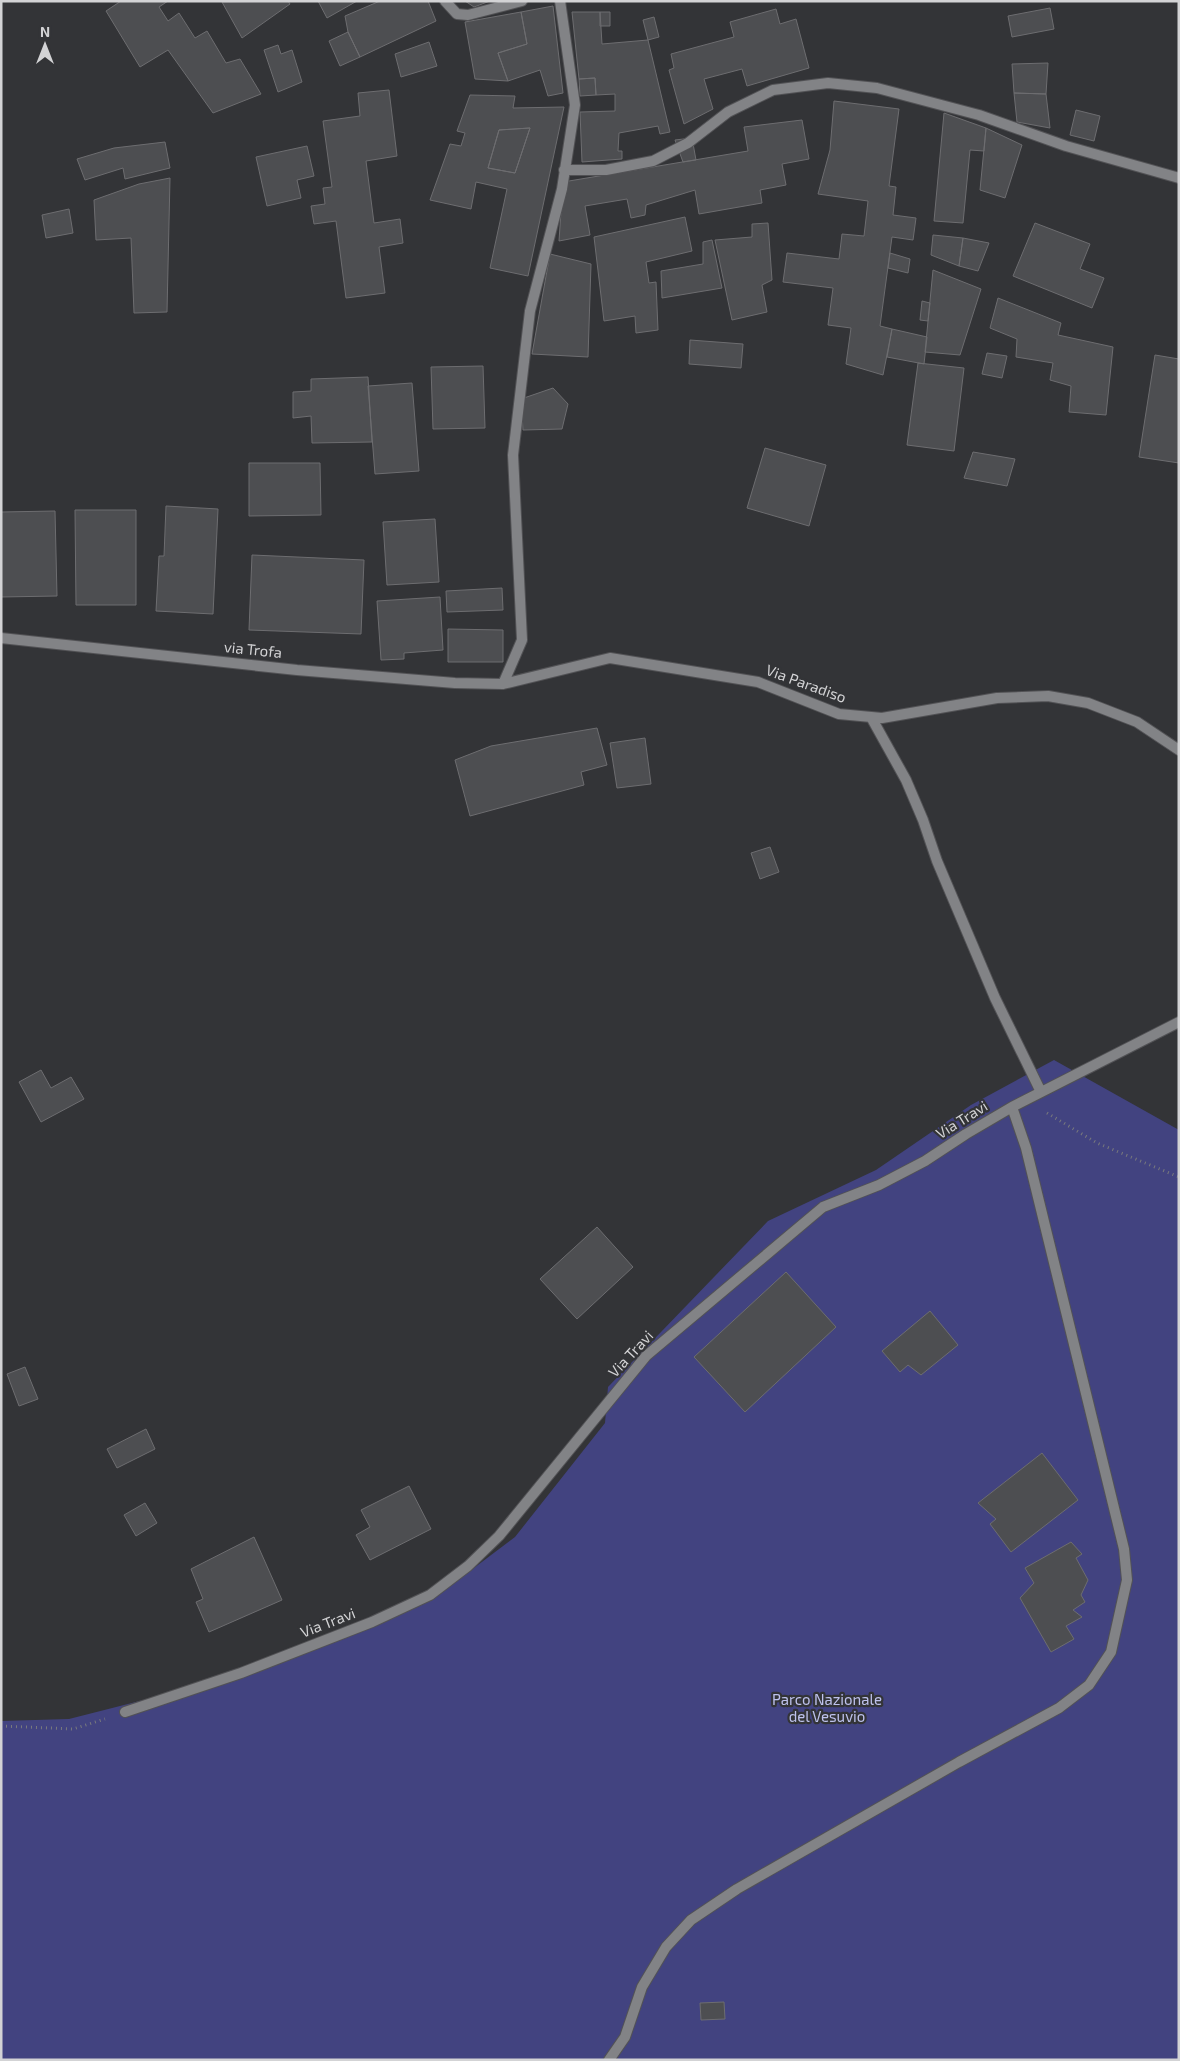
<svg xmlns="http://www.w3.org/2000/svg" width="1180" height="2061" viewBox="0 0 1180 2061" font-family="'Exo 2',sans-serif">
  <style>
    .green { fill: #424380 }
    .building { fill: #4d4e51; stroke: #6d6d70; fill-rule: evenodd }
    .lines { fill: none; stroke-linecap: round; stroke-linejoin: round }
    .minor-casing { stroke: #525255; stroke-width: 12 }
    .path { stroke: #797a7d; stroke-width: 3; stroke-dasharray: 1 4; stroke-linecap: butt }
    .minor { stroke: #828386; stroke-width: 10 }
    .labels { text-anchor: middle; stroke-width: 4.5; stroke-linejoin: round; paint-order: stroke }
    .street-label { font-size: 15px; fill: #d3d3d5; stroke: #333437 }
    .park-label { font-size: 15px; fill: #bec2ed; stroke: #333437 }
  </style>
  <rect width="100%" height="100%" fill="#333437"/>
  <path class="green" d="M1054,1060L1179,1130V2060H1V1721L69,1719L226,1679L458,1580L515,1537L605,1423L608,1387L768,1221L876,1170L971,1105Z"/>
  <path class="building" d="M121,1H168L159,7L168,21L179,13L195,38L207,31L226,63L240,59L261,94L213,113L168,50L140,67L106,11Z
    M288,1L290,4L242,38L222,2Z
    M318,1H357L327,18Z
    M380,1H428L436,21L360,57L348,32L345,16Z
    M465,1H490L474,7Z
    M553,6L563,93L548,96L540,70L508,81L498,53L527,44L521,12Z
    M1050,8L1054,29L1012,37L1008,16Z
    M776,9L780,24L796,19L809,68L747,86L742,69L704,79L713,109L684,124L669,70L674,68L671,54L734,37L730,22Z
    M521,12L527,44L498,53L508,81L475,79L465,22Z
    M572,12H600L602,44L648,40L670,132L660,134L658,126L619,133L618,151H622V159L582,162L580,112L615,111V94L596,95L595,78L579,79Z
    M600,12H610V26H600Z
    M654,17L659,37L648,40L643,20Z
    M348,32L360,57L340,66L329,41Z
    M429,42L437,66L401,77L395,54Z
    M278,45L281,54L292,50L302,82L278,92L264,50Z
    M1048,63L1046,94L1014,93L1012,64Z
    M595,78L596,95L580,96L579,79Z
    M389,90L397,156L366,161L374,223L400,219L403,243L379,247L385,293L346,298L336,221L314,224L311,206L325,204L323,188L332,187L323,121L360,116L358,93Z
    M1014,93L1046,94L1050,128L1017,122Z
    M470,95L515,96L513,108L564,107L528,276L490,268L507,189L476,182L471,209L430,200L450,144L461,146L465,133L457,131ZM530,128L515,173L488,168L499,130Z
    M834,101L899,109L889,186L896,187L893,215L916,218L913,240L892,237L880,326L892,329L883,375L846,364L851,328L828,325L833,288L783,282L787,253L839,259L842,234L864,236L868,201L818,194L830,150Z
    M1076,110L1100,116L1094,141L1070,135Z
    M944,113L986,128L984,151L970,150L963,223L934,221Z
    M802,120L809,159L782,164L786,185L760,190L762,203L699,214L695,190L646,205L645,215L631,218L627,199L585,206L590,235L559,241L563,182L748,151L744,127Z
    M530,128L515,173L488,168L499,130Z
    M986,128L1022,145L1005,198L980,190Z
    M692,138L696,160L683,162L675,140Z
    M165,142L170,168L125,179L123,168L85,180L77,159L114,148Z
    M307,146L314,176L297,180L301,198L267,206L256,157Z
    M170,178L167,312L134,313L131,238L96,240L94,200L139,184Z
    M69,209L73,233L46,238L42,215Z
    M685,217L692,251L646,262L649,283L656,282L658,330L636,333L635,316L604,321L594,237Z
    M768,223L772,280L762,285L767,312L732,320L715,240L752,237V224Z
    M1035,223L1090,244L1080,269L1104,278L1092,308L1013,276Z
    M933,235L963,238L959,266L931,255Z
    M963,238L989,243L978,271L959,266Z
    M712,240L722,288L662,298L661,271L703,264V242Z
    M890,253L910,259L908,273L888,268Z
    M550,254L591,264L588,357L532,354Z
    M933,270L981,289L960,355L925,352Z
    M998,298L1061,323L1058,335L1113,347L1106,415L1069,412L1071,386L1050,380L1053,363L1016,357L1017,339L990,328Z
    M922,301L930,303L928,321L920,320Z
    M892,329L927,337L924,364L887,357Z
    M690,340L743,344L741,368L689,364Z
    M987,353L1007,356L1002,378L982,374Z
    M1155,355L1179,359V463L1139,457Z
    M918,363L964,368L954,451L907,445Z
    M483,366L485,428L433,429L431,367Z
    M368,377L372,442L312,443L311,416L293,418V392L311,391V379Z
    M412,383L419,471L375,474L368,386Z
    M553,388L568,404L562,429L523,430L521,399Z
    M765,448L826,465L809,526L747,508Z
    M973,452L1015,459L1007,486L964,478Z
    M249,463H320L321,515L249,516Z
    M166,506L218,509L213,614L156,611L159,556H164Z
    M75,510H136V605H76Z
    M55,511L57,596L1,597V512Z
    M435,519L439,582L387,585L383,522Z
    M252,555L364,560L361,634L249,630Z
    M502,588L503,610L447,612L446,591Z
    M440,597L443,650L404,653V659L381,660L377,601Z
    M448,629L503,630V662H448Z
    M597,728L607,765L581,772L584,785L470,816L455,760L491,746Z
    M645,738L651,784L617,788L610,743Z
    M770,847L779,872L760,879L751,853Z
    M41,1070L51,1088L71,1077L84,1099L41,1122L19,1082Z
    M597,1227L633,1267L577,1319L540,1279Z
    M786,1272L836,1327L745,1412L694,1357Z
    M930,1311L958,1345L921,1375L908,1365L900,1372L882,1351Z
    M25,1367L38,1399L19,1406L7,1374Z
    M146,1429L155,1449L117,1468L107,1449Z
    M1042,1453L1078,1500L1011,1552L990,1524L996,1519L978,1503Z
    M409,1486L431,1529L370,1560L356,1535L370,1527L361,1510Z
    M145,1503L157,1523L136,1536L124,1515Z
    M254,1537L282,1600L209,1632L196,1602L203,1599L191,1569Z
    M1071,1542L1082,1554L1076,1558L1088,1580L1081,1595L1085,1602L1073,1610L1082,1617L1066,1626L1074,1639L1051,1652L1020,1598L1034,1583L1025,1568Z
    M724,2002L725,2019L701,2020L700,2003Z"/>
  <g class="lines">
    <defs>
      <path id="minor" d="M445,1L457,14L468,15L522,1
        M564,170H606L653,161L688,143L728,112L773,90L828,83L877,88L979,115L1066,146L1179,178
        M1,638L297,670L455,683L503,684L610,658L758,682L839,714L882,718L997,698L1048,696L1088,703L1137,722L1179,750
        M503,684L522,640L513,455L530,311L562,189L575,105L560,1
        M871,717L906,780L923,820L937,861L995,998L1041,1092
        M125,1712L241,1673L372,1622L430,1595L468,1566L499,1536L646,1356L823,1207L879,1185L925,1161L966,1134L1012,1107L1179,1022
        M609,2060L625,2037L642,1987L666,1947L691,1920L737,1889L959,1762L1059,1708L1089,1685L1111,1652L1127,1580L1124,1549L1026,1148L1012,1107"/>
    </defs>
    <use href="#minor" class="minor-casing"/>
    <path class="path" d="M1047,1113L1097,1143L1179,1177
      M1,1726L73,1729L105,1719"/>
    <use href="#minor" class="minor"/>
  </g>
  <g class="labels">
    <g class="street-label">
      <text transform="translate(253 650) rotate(6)" y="5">via Trofa</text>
      <text transform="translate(806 684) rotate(20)" y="5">Via Paradiso</text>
      <text transform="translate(962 1120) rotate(-32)" y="5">Via Travi</text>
      <text transform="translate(631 1354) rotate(-47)" y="5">Via Travi</text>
      <text transform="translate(328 1623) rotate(-21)" y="5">Via Travi</text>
    </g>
    <g class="park-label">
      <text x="827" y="1705">Parco Nazionale<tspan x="827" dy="17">del Vesuvio</tspan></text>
    </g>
  </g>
  <rect width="1180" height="2061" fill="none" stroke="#d3d3d5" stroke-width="5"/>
  <g transform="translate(45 45)" stroke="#333437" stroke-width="4" paint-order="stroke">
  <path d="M0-4L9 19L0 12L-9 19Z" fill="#d3d3d5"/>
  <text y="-8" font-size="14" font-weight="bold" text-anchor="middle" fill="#d3d3d5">N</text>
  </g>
</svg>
